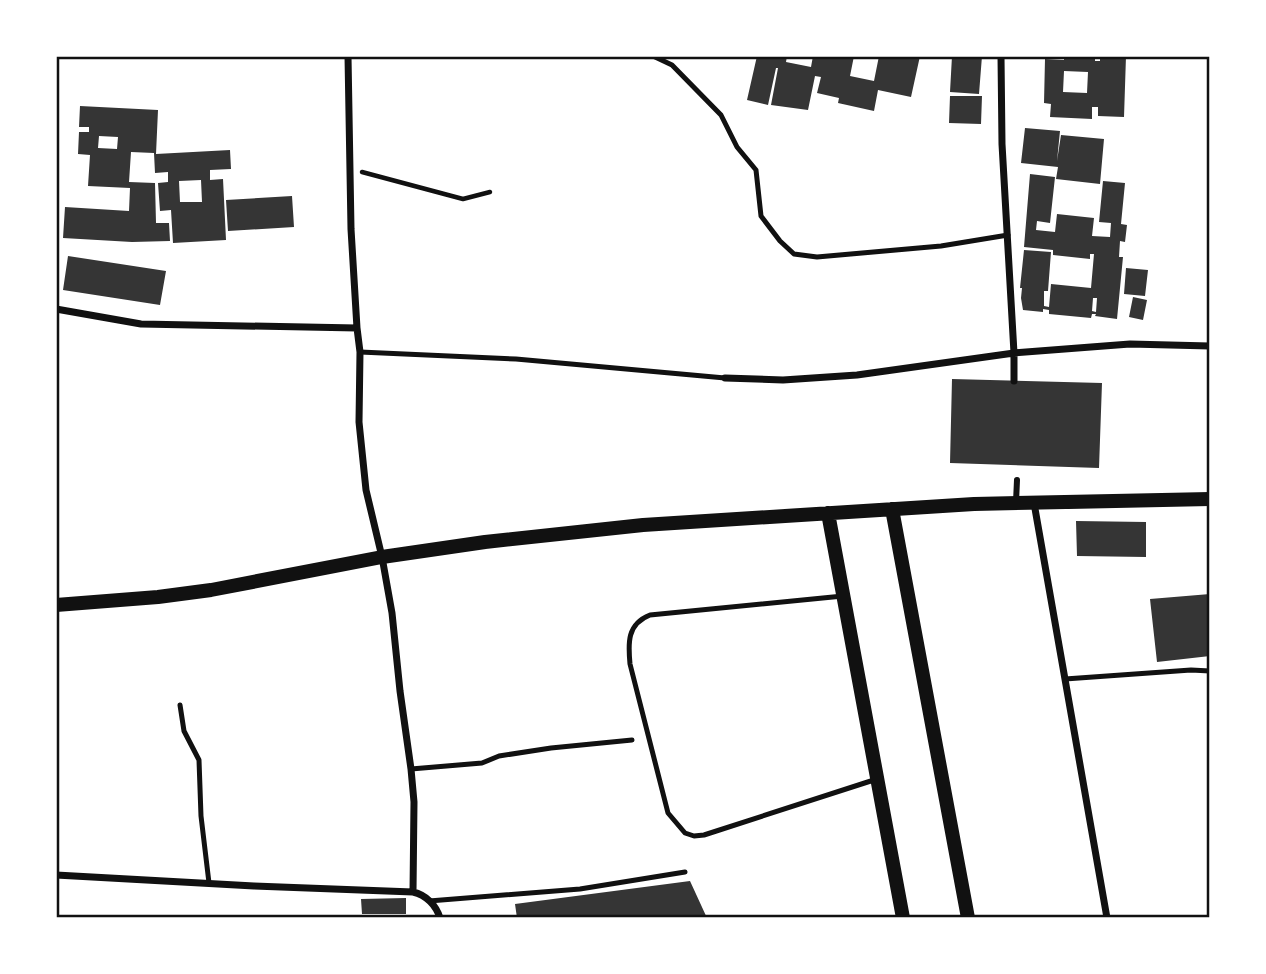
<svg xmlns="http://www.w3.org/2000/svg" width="1266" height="974" viewBox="0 0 1266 974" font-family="'Work Sans',sans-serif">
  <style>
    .building { fill: #353535; fill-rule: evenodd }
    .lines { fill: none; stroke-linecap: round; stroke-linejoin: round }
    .path { stroke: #111; stroke-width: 4.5 }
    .service { stroke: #111; stroke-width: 5 }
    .pedestrian { stroke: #111; stroke-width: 6 }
    .minor { stroke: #111; stroke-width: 7 }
    .secondary { stroke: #111; stroke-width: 14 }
    .neatline { fill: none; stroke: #111; stroke-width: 2.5 }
  </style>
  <rect width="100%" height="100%" fill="#fff"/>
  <path class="building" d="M757,56H787L786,62L811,67L813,56H854L850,76L874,81L879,56H920L911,97L878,90L874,111L838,103L839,98L817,93L821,77L815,76L808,110L771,105L778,68H776L768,105L747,100Z
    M952,56H982L979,94L950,92Z
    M1064,56H1095V61H1100V56H1126L1124,117L1098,116V107H1092V119L1050,117L1051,104L1044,103L1045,59L1064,60ZM1064,71L1088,72L1087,93L1063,92Z
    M950,96H982L981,124L949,123Z
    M80,106L158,110L156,154L230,150L231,169L210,170V180L223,179L226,240L173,243L171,210L160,211L158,183L168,182V172L155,173L154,153L131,152L129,182L155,183L156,223H169L170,241L132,242L63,238L65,207L129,211L130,188L88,186L90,155L78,154L79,132H89V127H79ZM99,136L118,137L117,149L98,148ZM201,180L202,202H180L179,181Z
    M1025,128L1060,131L1057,161L1061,135L1104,139L1100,184L1056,179L1058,167L1021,163Z
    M1030,174L1055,177L1050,223L1037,221L1036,230L1055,232L1057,214L1094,218L1092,236L1110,237L1111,223L1099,222L1103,181L1125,183L1121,224L1127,225L1125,242L1120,241L1119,257H1123L1117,319L1095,316L1096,314H1092L1091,318L1049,314V310L1043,309V312L1023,310L1021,298L1022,288H1020L1024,250L1051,252L1048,291H1044V306L1049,307L1051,284L1091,288L1094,254H1090V259L1053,255V250L1024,247ZM1093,298H1097L1096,312L1092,311Z
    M292,196L294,227L228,231L226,200Z
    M68,256L166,271L160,305L63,290Z
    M1126,268L1148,270L1145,296L1124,294Z
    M1133,297L1147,300L1143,320L1129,317Z
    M952,379L1102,383L1099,468L950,463Z
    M1076,521L1146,522V557L1077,556Z
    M1210,594V656L1157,662L1150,599Z
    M690,881L707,918H517L515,904Z
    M406,898V914H362L361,899Z"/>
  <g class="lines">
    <path class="path" d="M362,172L463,199L490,192"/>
    <path class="service" d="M653,56L672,65L721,115L737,147L756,170L761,216L780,241L794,254L817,257L941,246L1008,235
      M360,352L516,359L725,378
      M843,596L650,615C627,624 628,643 630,664L668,813L685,833L694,836L704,835L877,779
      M1065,679L1191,670L1210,671
      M180,705L184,731L199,760L201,816L209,883
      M411,769L482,763L499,756L551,748L632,740
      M429,901L580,889L685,872"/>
    <path class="pedestrian" d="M1016,502L1017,480"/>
    <path class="minor" d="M348,56L351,229L357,328L360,352L359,422L366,490L382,557L392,613L400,691L411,769L414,802L413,892
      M1001,56L1002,144L1014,353V381
      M56,309L141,324L357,328
      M725,378L783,380L857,375L1014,353L1130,344L1210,346
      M1034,503L1107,918
      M56,875L254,886L413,892C426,895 436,905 440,918"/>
    <path class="secondary" d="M892,509L968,918
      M828,513L903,918
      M56,605L158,597L211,590L382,557L485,542L643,525L974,504L1210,499"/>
  </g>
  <rect width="1266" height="974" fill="none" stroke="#ffffff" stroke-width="116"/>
  <rect x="58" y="58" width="1150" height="858" class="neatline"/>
</svg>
